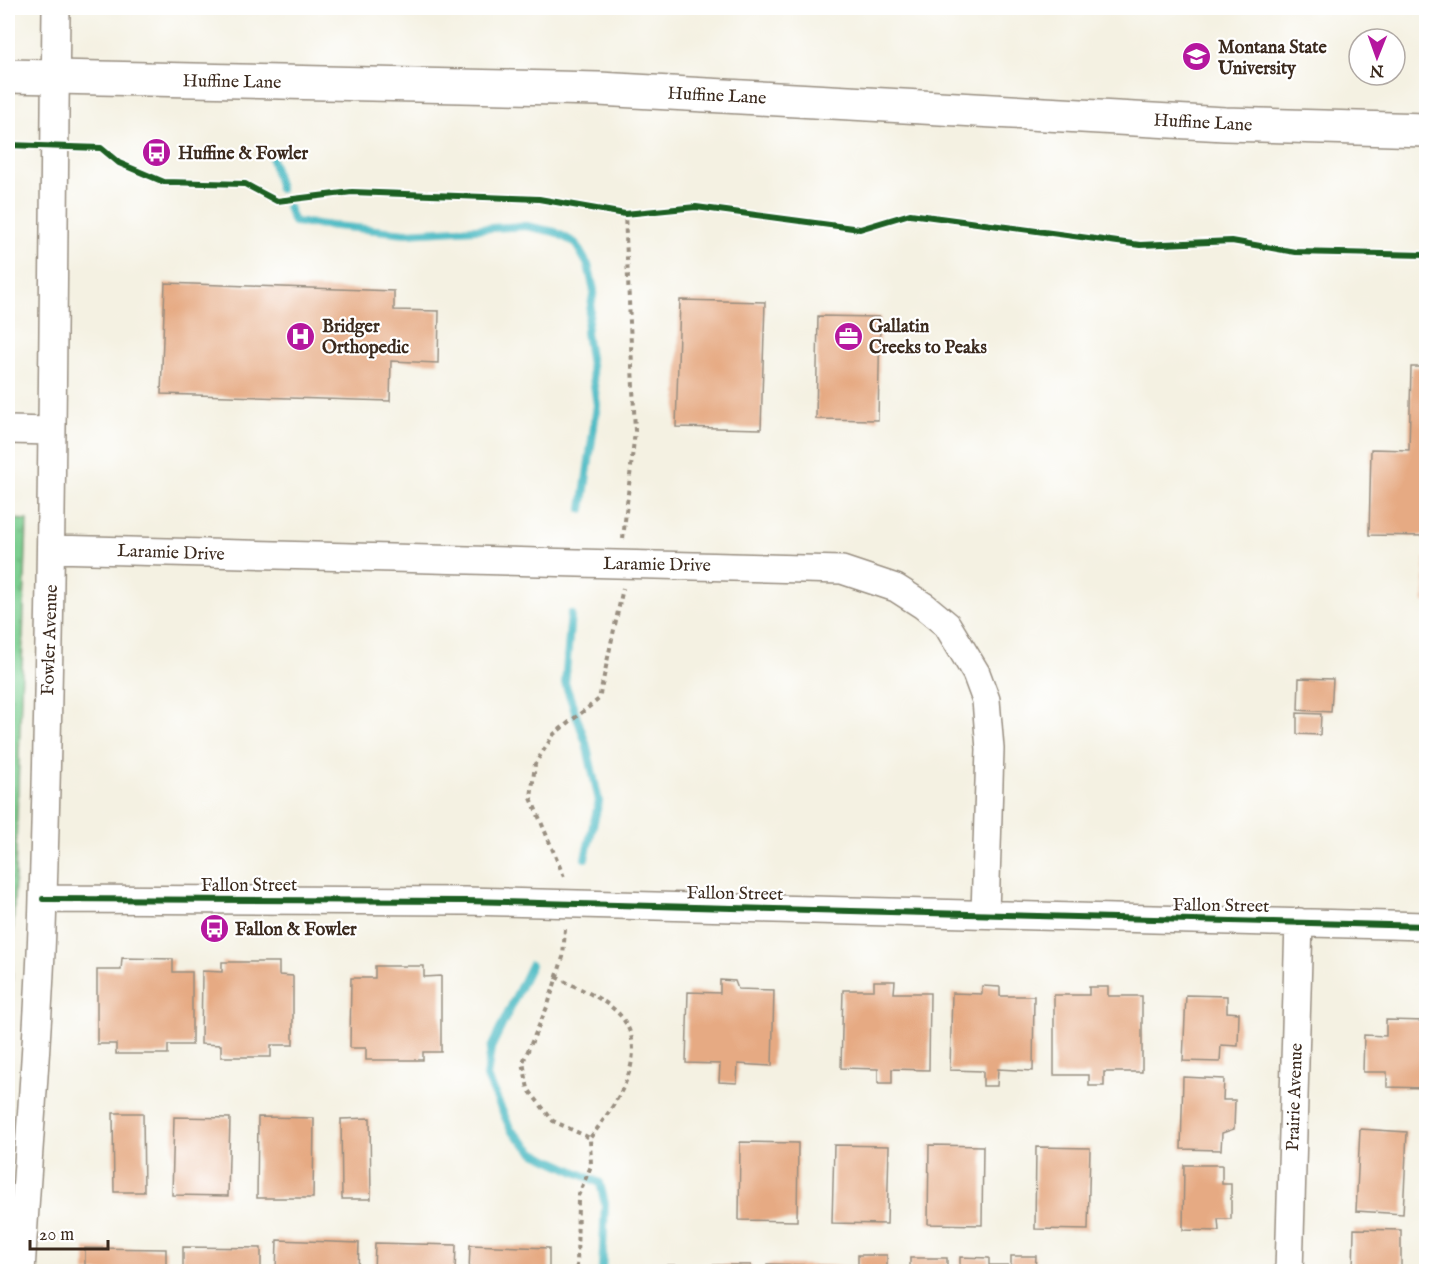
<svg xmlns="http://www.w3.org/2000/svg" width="1434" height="1279" viewBox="0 0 1434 1279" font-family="'IM FELL English',serif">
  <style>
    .grass { fill: url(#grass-tufts); stroke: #5b7c57; stroke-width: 1.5 }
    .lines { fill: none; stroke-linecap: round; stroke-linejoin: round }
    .stream { stroke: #4bbac3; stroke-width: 8 }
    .building { fill: #e6aa83 }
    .minor-casing { stroke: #988e80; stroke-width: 30 }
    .highway-casing { stroke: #988e80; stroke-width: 36 }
    .path { stroke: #988e80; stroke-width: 4; stroke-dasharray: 4.5 4.5; stroke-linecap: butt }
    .minor { stroke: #fff; stroke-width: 27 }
    .highway { stroke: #fff; stroke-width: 33 }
    .cycleway-casing { stroke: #fff; stroke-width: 10 }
    .cycleway { stroke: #1b5e20; stroke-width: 6 }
    .labels { text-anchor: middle; stroke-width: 4.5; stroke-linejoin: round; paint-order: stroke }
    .poi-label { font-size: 18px; font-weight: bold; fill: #3b2a1e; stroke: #fff; text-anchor: start }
    .street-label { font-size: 18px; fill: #3b2a1e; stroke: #fff }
  </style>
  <defs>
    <pattern id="grass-tufts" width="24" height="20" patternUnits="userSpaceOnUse" patternTransform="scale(1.5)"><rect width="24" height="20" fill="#7bce90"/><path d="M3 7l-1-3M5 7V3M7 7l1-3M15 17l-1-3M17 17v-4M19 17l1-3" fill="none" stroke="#66a775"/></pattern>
  </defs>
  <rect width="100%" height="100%" fill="#fff"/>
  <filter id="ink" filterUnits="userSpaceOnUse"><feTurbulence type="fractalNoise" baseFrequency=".0167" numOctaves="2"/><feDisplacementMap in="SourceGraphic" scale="12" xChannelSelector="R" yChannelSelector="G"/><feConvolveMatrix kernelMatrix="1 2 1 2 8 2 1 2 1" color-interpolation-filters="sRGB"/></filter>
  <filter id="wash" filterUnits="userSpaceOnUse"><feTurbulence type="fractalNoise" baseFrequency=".008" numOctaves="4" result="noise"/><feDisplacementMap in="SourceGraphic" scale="24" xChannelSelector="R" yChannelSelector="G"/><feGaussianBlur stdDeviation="1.35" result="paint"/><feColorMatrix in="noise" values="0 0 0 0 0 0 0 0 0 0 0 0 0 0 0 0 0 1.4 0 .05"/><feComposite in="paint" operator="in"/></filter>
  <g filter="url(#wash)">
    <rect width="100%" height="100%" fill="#f4f1e2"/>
    <path class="grass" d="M8,519L27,520L8,1082Z"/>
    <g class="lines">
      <path class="stream" d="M272,159L280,189
        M288,207L294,222L406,233L526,226L555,232L575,243L588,265L594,290L586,332L597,405L582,509
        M571,614L565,683L586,743L599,801L585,858
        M531,965L491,1048L487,1077L511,1130L535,1153L600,1183L605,1204L602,1272"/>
    </g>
    <g id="blocks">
      <path class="building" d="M165,283L394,291V310L439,311L438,363L391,361L390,401L161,394Z
        M680,300L765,302L761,429L676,427Z
        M818,316L880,317L878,420L816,419Z
        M1411,367H1426V536L1369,535L1371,449L1409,450Z
        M1425,558H1426V602H1424Z
        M1299,678L1333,679L1331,712L1298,710Z
        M1297,713L1321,714L1320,735L1297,734Z
        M122,958L173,959V972H192V1045H168V1054H116V1044H97V970H121Z
        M222,962H279V975L293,976V1045H271V1057H221V1045L201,1044L202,971L222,972Z
        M375,966H424V977L441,976V1052H423V1060H366V1048H350L351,978H375Z
        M720,980L735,981L738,989L774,990L772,1066L738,1064L737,1083L719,1082L720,1064L686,1063L688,992L720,993Z
        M874,981H895L894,993H930L929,1070L892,1069V1083H878V1069L841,1068L843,990H874Z
        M982,986L1000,987V996H1034L1033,1071L998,1069L997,1086H983V1071L950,1070L952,993L982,994Z
        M1089,987H1108V996H1142V1072H1104V1086H1089V1075H1054V995H1089Z
        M1186,995L1227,996V1012L1239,1013L1238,1046L1221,1045L1220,1062L1183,1061Z
        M1386,1020L1426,1021V1088L1387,1087V1072H1363L1364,1035L1386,1036Z
        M1183,1077L1224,1079L1223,1100H1235L1234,1129L1222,1133L1221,1150L1181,1149Z
        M113,1113H143L144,1192H114Z
        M174,1117L230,1118L228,1196L172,1195Z
        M258,1117L314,1118L313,1198H257Z
        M370,1118L371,1199H342L341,1119Z
        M1360,1129L1407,1132L1403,1214L1356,1211Z
        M740,1142L798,1143L797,1221L739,1220Z
        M834,1145L889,1146L887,1224L832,1223Z
        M929,1145L983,1146L982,1225L928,1224Z
        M1036,1147L1090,1148L1088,1230L1035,1229Z
        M1184,1165H1222V1184H1231V1219H1218L1219,1231L1183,1230Z
        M1354,1229L1401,1230V1272H1353Z
        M277,1240L359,1243L358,1272H276Z
        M375,1243L456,1245L455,1272H374Z
        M470,1245L549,1248V1272H469Z
        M183,1247L261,1248V1272H183Z
        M85,1248L166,1249V1272H85Z
        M858,1255H887V1272H858Z
        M1011,1256H1036L1035,1272H960V1257L989,1258V1265H1011Z
        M910,1258H947V1272H910Z
        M767,1264L845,1266V1272H767Z
        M667,1265H751V1272H667Z
        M1053,1267L1130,1270V1272H1053Z"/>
    </g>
  </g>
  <g filter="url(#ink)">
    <use href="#blocks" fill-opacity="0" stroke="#988e80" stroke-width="1.5"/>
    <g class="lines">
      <defs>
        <path id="minor" d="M8,430L52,431
          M53,549L842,570L896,588L924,606L947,625L976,673L986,700L990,749L985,914
          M43,899L465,901L1426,926
          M21,1272C28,1147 40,1022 43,897C52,601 53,304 56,8
          M1289,1272L1299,922"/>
        <path id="highway" d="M8,76L599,89L1225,124L1426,130"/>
      </defs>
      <use href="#minor" class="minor-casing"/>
      <use href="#highway" class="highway-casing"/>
      <path class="path" d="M623,539L635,431L625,214
        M564,877L531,798L535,764L554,734L599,699L623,588
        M565,929L563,957L548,1005L523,1062L528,1089L553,1121L590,1138L591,1166L578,1196L577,1272
        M556,977C578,989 612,1000 625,1022C649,1060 613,1108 590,1138"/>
      <use href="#minor" class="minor"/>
      <use href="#highway" class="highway"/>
      <defs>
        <path id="cycleway" d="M8,145L101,148L119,163L164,182L245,184L277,201L352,192L539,199L625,214L696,207L860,229L910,214L1140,245L1232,241L1295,252L1426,255
          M43,899L465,901L1426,926"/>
      </defs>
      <use href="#cycleway" class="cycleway-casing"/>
      <use href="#cycleway" class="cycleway"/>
    </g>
  </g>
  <defs>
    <symbol id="university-disc" viewBox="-11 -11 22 22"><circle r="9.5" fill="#b5179e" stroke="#fff"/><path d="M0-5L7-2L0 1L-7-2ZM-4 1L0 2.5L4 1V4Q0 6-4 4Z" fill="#fff"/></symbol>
    <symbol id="bus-disc" viewBox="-11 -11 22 22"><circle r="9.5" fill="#b5179e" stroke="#fff"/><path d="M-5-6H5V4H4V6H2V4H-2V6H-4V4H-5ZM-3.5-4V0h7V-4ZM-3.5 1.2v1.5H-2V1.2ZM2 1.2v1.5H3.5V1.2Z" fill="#fff"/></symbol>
    <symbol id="hospital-disc" viewBox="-11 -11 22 22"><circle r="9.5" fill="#b5179e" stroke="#fff"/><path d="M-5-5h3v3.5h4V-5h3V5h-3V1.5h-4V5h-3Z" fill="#fff"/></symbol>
    <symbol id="office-disc" viewBox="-11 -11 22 22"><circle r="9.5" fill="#b5179e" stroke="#fff"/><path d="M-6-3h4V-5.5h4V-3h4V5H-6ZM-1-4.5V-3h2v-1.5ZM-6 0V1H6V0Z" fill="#fff"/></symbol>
  </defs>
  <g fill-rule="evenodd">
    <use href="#university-disc" x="1180" y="40" width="33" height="33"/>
    <use href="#bus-disc" x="140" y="136" width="33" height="33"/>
    <use href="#hospital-disc" x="284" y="320" width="33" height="33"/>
    <use href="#office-disc" x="832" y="320" width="33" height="33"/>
    <use href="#bus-disc" x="198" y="912" width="33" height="33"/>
  </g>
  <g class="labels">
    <g class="poi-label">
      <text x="1218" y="53">Montana State<tspan x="1218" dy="21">University</tspan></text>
      <text x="178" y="159">Huffine &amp; Fowler</text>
      <text x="322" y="332">Bridger<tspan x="322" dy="21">Orthopedic</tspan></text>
      <text x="869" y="332">Gallatin<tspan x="869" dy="21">Creeks to Peaks</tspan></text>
      <text x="235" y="935">Fallon &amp; Fowler</text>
    </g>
    <g class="street-label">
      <text transform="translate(232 81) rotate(1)" y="6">Huffine Lane</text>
      <text transform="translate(717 95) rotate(3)" y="6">Huffine Lane</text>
      <text transform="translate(1203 122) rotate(3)" y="6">Huffine Lane</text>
      <text transform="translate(171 552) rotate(2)" y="6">Laramie Drive</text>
      <text transform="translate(657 564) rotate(1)" y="6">Laramie Drive</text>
      <text transform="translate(49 640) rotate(-88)" y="6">Fowler Avenue</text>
      <text x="249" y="891">Fallon Street</text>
      <text transform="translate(735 893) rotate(1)" y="6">Fallon Street</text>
      <text transform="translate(1221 905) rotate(1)" y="6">Fallon Street</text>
      <text transform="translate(1294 1097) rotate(-88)" y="6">Prairie Avenue</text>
    </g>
  </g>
  <rect width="1434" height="1279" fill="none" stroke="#fff" stroke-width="30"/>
  <g transform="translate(1377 57) rotate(181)"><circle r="28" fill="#ffffff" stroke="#b1aaa5" stroke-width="1.5"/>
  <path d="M0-4.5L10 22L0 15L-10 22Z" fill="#b5179e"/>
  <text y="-9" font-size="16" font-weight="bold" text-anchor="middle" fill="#3b2a1e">N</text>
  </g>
  <path d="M30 1240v9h78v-9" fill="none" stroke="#3b2a1e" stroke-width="3"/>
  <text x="39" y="1240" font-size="18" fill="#3b2a1e" stroke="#ffffff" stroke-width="4.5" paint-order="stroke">20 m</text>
</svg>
